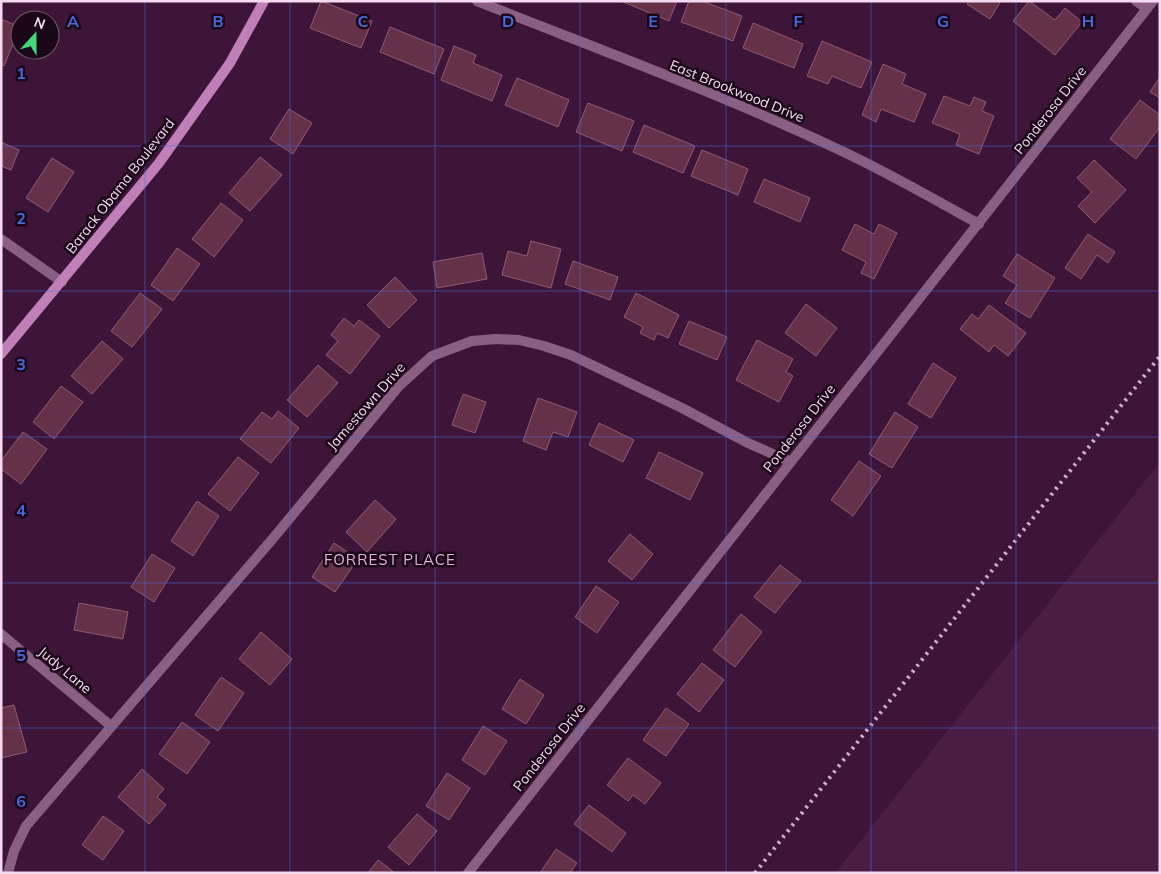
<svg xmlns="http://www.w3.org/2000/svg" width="1161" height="874" viewBox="0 0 1161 874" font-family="Mulish,sans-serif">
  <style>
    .built { fill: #4a1d45 }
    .building { fill: #643149; stroke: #925a73 }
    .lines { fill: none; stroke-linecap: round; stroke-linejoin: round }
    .street { stroke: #896083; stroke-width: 10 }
    .secondary { stroke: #c17fb8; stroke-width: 10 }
    .rail { stroke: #cdb0c9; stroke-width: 4; stroke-dasharray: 2.5 5; stroke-linecap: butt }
    .grid { fill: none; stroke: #486add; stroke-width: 1; stroke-opacity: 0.55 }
    .labels { text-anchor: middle; stroke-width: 5; stroke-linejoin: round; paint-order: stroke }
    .street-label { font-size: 14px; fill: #f5dbf1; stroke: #1a0818 }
    .neighbourhood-label { font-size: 15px; letter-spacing: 1px; fill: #e3b1db; stroke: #1a0818 }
    .grid-label { font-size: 16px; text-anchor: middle; font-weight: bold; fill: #486add; stroke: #1a0818; stroke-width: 5; stroke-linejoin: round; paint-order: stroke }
  </style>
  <rect width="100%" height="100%" fill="#3c1538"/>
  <path class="built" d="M1160,462V873H835Z"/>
  <path class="building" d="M321,1L372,21L361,48L310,28Z
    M621,1H677L669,21Z
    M689,1H702L742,16L733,41L681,22Z
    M969,1H1001L990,19L967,4Z
    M1029,1L1055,20L1065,8L1082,22L1055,55L1013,21Z
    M1,19L20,27L4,66L1,65Z
    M753,23L803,44L794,68L743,48Z
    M390,27L444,49L434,74L380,52Z
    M822,41L872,62L861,88L832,76L828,84L807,76Z
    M454,46L476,55L473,63L502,75L492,101L441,80Z
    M883,64L906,74L902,84L926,94L914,122L881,109L876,122L862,115Z
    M1160,77V98L1150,92Z
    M517,78L569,100L558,127L505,105Z
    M944,96L970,106L974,97L986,102L982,111L994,116L979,154L956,145L960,134L932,123Z
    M1140,100L1160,115V127L1136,159L1110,139Z
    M588,103L634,121L622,151L576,132Z
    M289,109L312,123L293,154L270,139Z
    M644,125L695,146L683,173L633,152Z
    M1,142L19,150L11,170L1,166Z
    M702,150L748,169L738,195L691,176Z
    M260,157L282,175L250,211L229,193Z
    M52,158L74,172L48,212L26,198Z
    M1094,160L1126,190L1095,223L1078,206L1092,192L1077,178Z
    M764,179L810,198L800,222L754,202Z
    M221,203L243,220L214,257L192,239Z
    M855,224L874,234L879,224L897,233L874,279L861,273L866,262L842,250Z
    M1088,234L1115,252L1108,263L1097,255L1081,279L1065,268Z
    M531,241L561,249L551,288L502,275L508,251L527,256Z
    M177,248L200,264L173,301L151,285Z
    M482,253L487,279L437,288L433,262Z
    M1017,254L1055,278L1030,318L1005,303L1017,285L1003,276Z
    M573,261L618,277L610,300L565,284Z
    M395,277L417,300L389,328L367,305Z
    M140,293L162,309L132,347L111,331Z
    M636,293L679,315L668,338L657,333L654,340L640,333L643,327L624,317Z
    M806,304L837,328L816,356L785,333Z
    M989,305L1026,333L1008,356L994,345L989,352L960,329L972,314L978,319Z
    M344,318L354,326L359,320L380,336L350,374L326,355L338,341L331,335Z
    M689,321L727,337L717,360L679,344Z
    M757,340L793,359L786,372L793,376L779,402L736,380Z
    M102,341L123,359L92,394L71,376Z
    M933,363L956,378L931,418L908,404Z
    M318,365L338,383L307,417L287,400Z
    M61,386L83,402L54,439L33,422Z
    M463,394L486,402L475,433L452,425Z
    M538,398L577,412L568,437L553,432L546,450L523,441Z
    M278,411L299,428L271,463L240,439L262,412L272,419Z
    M895,412L918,427L892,468L869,454Z
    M599,423L634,440L623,462L589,445Z
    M23,432L47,449L21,484L1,469V461Z
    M659,452L703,473L690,500L646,478Z
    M238,457L259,473L230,511L208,494Z
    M859,461L881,476L853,516L831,500Z
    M375,500L396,519L367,552L346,532Z
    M197,501L219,516L193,556L171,541Z
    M630,534L653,554L632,580L608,561Z
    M334,543L358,559L335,592L312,577Z
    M152,554L175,568L154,602L131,587Z
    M780,565L801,581L775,613L754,597Z
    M596,586L619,602L597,633L575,617Z
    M79,603L128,612L123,639L74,630Z
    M741,614L762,632L735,667L713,650Z
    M261,632L292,659L270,685L239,659Z
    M702,663L724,680L699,712L677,694Z
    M221,677L244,693L218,731L195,715Z
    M520,679L544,695L526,724L502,709Z
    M14,705L27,752L1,758V708Z
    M666,708L689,724L666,756L643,740Z
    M182,722L210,742L187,774L159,754Z
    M483,726L507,741L485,775L462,760Z
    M628,758L661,783L645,804L633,795L628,801L607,785Z
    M142,769L164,789L157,797L166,805L149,824L118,797Z
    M447,773L470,788L449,820L426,806Z
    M589,805L626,833L612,852L574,824Z
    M417,814L437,831L409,865L388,847Z
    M103,816L124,831L103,860L82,845Z
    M556,849L577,863L570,873H540Z
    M378,860L395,873H368Z"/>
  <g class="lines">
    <path class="street" d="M477,1C595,48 716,92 831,146C882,169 930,197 979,224
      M1136,1L1147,9
      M1,239L62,282
      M1,634L111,726
      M8,873L14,851L26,826L275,536L399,386L432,356L472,341L495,339L519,340L544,346L571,355L682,408L748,443L791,462
      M468,873L1153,1"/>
    <path class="secondary" d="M1,354L159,163L230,63L264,1"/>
    <path class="rail" d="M755,873L1160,356"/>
  </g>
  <path class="grid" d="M145,1V873M290,1V873M435,1V873M580,1V873M726,1V873M871,1V873M1016,1V873M1,146H1160M1,291H1160M1,437H1160M1,583H1160M1,728H1160"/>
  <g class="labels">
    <g class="street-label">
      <text transform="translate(737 91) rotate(22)" y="5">East Brookwood Drive</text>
      <text transform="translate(1050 110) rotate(-52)" y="5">Ponderosa Drive</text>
      <text transform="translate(120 186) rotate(-52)" y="5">Barack Obama Boulevard</text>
      <text transform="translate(366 406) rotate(-49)" y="5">Jamestown Drive</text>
      <text transform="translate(799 428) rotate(-52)" y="5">Ponderosa Drive</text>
      <text transform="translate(65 670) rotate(40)" y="5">Judy Lane</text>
      <text transform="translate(549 747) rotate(-52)" y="5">Ponderosa Drive</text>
    </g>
    <g class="neighbourhood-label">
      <text x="390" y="565">FORREST PLACE</text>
    </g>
  </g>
  <g class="grid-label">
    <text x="73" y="27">A</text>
    <text x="218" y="27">B</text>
    <text x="363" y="27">C</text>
    <text x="508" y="27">D</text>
    <text x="653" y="27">E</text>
    <text x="798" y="27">F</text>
    <text x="943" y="27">G</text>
    <text x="1088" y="27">H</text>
    <text x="21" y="79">1</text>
    <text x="21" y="224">2</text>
    <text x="21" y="370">3</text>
    <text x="21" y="516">4</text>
    <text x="21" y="661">5</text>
    <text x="21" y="807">6</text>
  </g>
  <rect width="1161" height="874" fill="none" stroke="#f5dbf1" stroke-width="5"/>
  <g transform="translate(35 35) rotate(21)"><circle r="24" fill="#1a0818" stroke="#725c6f"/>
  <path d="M0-4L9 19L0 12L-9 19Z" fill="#44d77a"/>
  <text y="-8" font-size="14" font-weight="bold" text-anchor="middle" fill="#f5dbf1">N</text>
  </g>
</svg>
